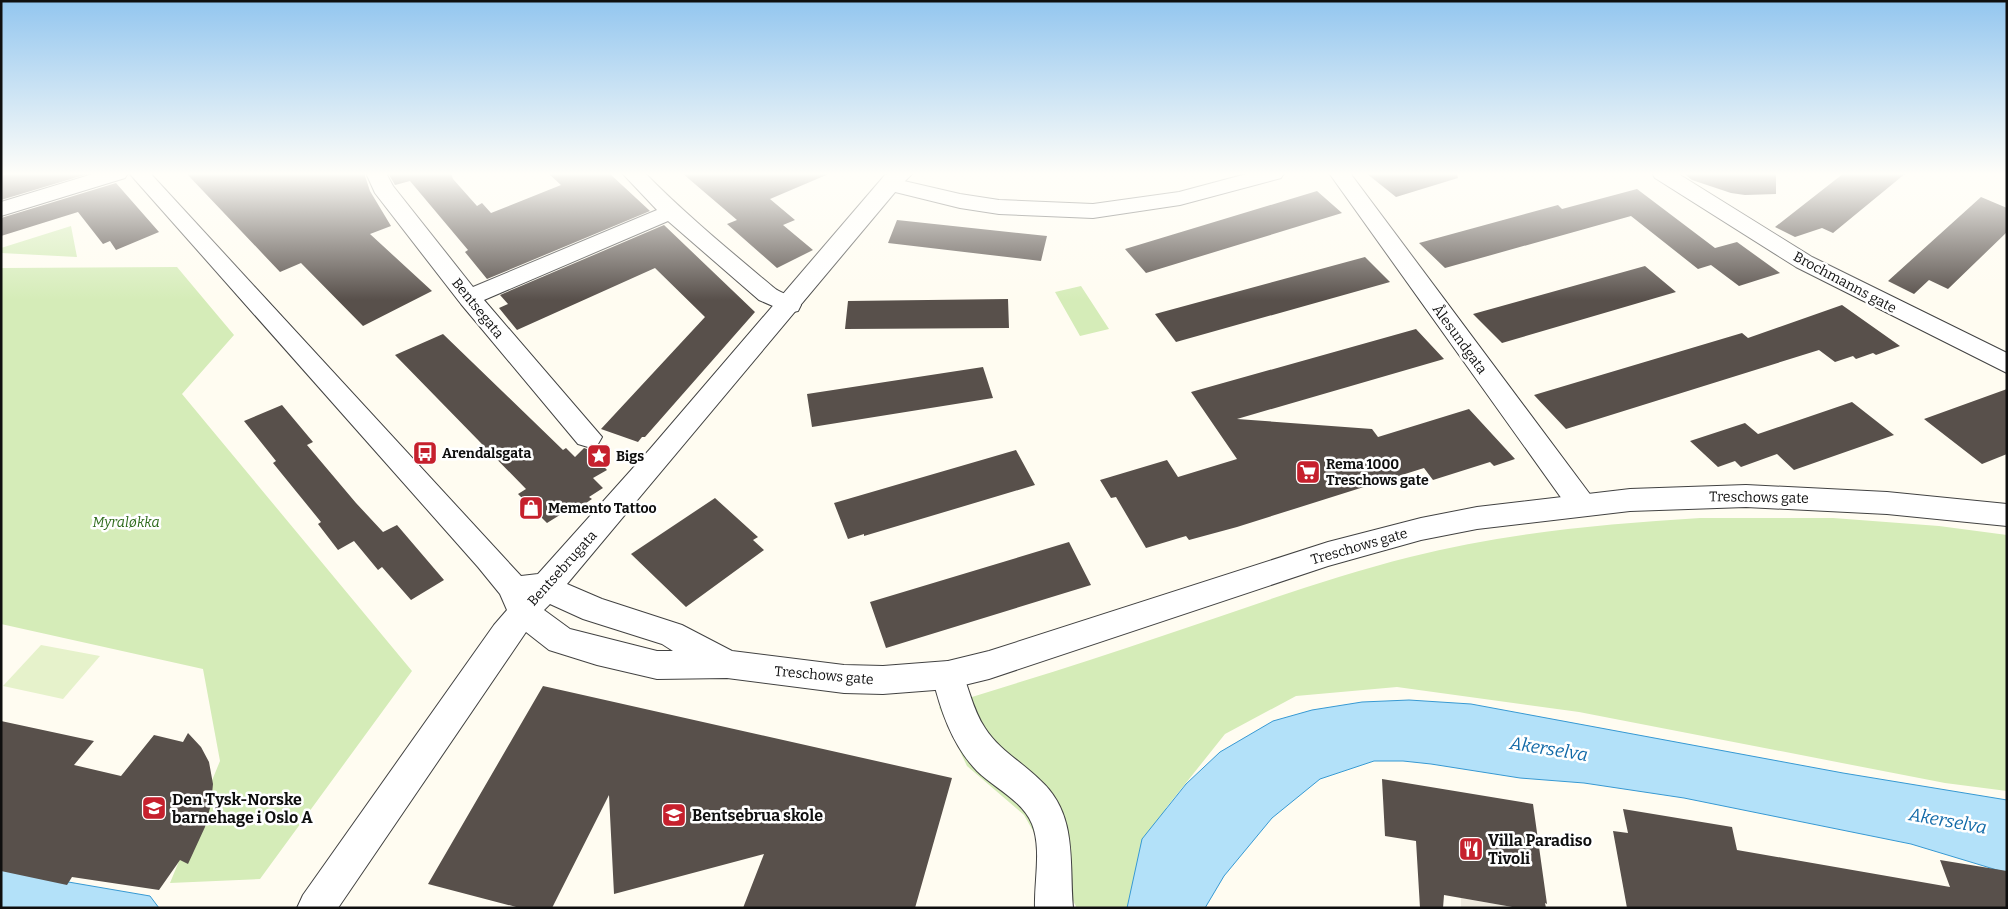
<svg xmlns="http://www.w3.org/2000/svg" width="2008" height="909" viewBox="0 0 2008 909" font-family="Bitter,serif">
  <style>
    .green { fill: #d5ecb8 }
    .pitch { fill: #e6f2cb }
    .plaza { fill: #f0ebdf }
    .water { fill: #b3e1f9; stroke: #3799d3 }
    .building { fill: #58504b }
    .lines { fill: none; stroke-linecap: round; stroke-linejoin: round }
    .minor-casing { stroke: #424242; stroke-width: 2 }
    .tertiary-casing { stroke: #424242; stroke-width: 2 }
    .minor { fill: #fff; fill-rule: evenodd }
    .tertiary { fill: #fff; fill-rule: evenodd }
    .labels { text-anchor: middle; stroke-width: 5; stroke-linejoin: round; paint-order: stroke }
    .street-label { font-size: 14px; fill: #0f0f0f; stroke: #fff }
    .poi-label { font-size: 14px; font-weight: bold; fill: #0f0f0f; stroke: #fff; text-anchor: start }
    .park-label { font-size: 14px; font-style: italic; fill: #2e6b1c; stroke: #fff }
    .near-poi-label { font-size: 16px; font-weight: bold; fill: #0f0f0f; stroke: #fff; text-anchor: start }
    .near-water-label { font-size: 18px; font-style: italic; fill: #126aa8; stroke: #fff }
  </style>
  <rect width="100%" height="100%" fill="#fffcf1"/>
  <path class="green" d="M71,226L77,257L1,253V248Z
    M177,267L234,335L182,394L412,671L260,879L170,883L220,761L203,669L1,624V268Z
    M1081,286L1109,329L1080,336L1055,292Z
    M1700,518H1833L1939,526L2007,535V791L1945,783L1579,712L1397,687L1296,696L1225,734L1166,808L1145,908H1077L1024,815L967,766L939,707C1014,684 1090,661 1165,635C1246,608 1327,578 1410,557C1505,533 1603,524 1700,518Z"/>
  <path class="pitch" d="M41,645L100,656L63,699L3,686Z"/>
  <path class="plaza" d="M1461,898L1518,908H1461Z"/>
  <path class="water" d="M1409,700L1471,704L1843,773L2007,800V873L1911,844L1684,798L1584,783L1520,778L1431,764L1403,761H1374L1320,779L1272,818L1224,876L1205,908H1127L1142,839L1186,784L1220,752L1273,721L1312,710L1362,702Z
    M1,868L45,878L150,896L159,908H1Z"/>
  <path class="building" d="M12,173H91L1,200V176Z
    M186,173H364L370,191L391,226L370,234L432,291L363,326L301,263L280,272Z
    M388,173H451L453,179L477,206L482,203L491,213L561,185L548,173H609L650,211L487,279L465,252L468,250L410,181L395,185Z
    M682,173H831L770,199L795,220L783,225L813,250L777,268L727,224L737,220Z
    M1366,173H1457L1458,178L1396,197Z
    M1683,173H1776V194L1745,195L1731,193L1692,180Z
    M1844,173H1906L1833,233L1822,228L1795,237L1775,227Z
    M116,183L159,232L116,250L110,241L103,244L78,212L1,236V218Z
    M1637,189L1715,248L1737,242L1780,273L1739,286L1711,265L1698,269L1631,216L1445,268L1419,243L1558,205L1562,209Z
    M1317,191L1342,213L1146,273L1125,249Z
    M1981,197L2007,208V232L1948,289L1929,280L1914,294L1888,281Z
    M897,220L1047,236L1041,261L888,243Z
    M664,225L755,312L645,437H642L638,442L601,429L705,317L655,268L517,330L499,308L508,304L500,295Z
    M1365,257L1390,282L1176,342L1155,314Z
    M1645,266L1676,292L1502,343L1473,314Z
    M1008,299L1009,328L845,329L848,301Z
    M1842,305L1900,346L1876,355L1873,353L1856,359L1853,356L1835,362L1819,350L1566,429L1534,395L1742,333L1748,338Z
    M1416,329L1444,359L1237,419L1372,429L1378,437L1469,409L1515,459L1494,466L1490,462L1433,480L1424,468L1237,527L1189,540L1186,536L1146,548L1116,497L1111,498L1100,480L1167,460L1178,477L1237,459L1191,392Z
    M443,334L563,450L566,448L575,457L584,448L587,449L607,470L593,478L603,488L589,497L592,499L574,511L571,508L547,523L518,494L526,489L395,355Z
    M983,367L993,398L812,427L807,394Z
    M2007,389V454L1982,464L1924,419Z
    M1852,402L1894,435L1794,470L1777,454L1741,467L1735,461L1718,467L1690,441L1745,423L1758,434Z
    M282,405L313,442L307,445L356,503L383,532L397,525L444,580L411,600L382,567L378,570L354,541L338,550L318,524L321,522L273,463L276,461L244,421Z
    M1016,450L1035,485L864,536V534L848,539L834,503Z
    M715,498L758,537L753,540L764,550L686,607L631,554Z
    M1069,542L1091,585L886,648L870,602Z
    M543,686L952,778L915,908H743L764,854L614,894L609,795L552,908H520L428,884Z
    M1,721L94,741L74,765L121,776L154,735L183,742L188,733L201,747L209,762L213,784L211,804L205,827L188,864L180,860L159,890L72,877L67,885L1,871Z
    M1382,779L1533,804L1547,904L1545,903L1546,908H1518L1444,895L1443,908H1420L1416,841L1385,836Z
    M1623,809L1732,827L1737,850L1950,887L1940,860L2007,871V908H1627L1613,831L1628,833Z"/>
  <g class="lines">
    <defs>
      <path id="minor" d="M96,173H128L125,178L1,216V202Z
        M366,173H386L393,186L473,287L657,210L622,173H645C685,214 729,250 773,287C782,295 795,295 801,305L798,311L789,313L759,300L668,221L484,300L602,437L598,444L588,447L578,444L461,304L375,193Z
        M1250,173H1284L1281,178L1180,205L1093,218L999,214L960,208L883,189L880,184L883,179L891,178L960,194L999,200L1093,204L1179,192Z
        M1329,173H1350L1592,497L1596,505L1592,513L1582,516L1572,513Z
        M1652,173H1677L1812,257L2007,353V373L1796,267L1655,178Z
        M948,661L959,665C969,686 972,709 985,728C999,750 1022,762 1040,780C1078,814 1069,862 1073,908H1035C1034,881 1042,849 1032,824C1022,800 994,788 977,771C952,745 940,709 932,675L937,665Z"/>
      <path id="tertiary" d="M129,173H150L521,576L538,574L650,449L885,175L889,173H913L901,185L567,584L602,599L682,625L732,651L844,665L883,666L948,661L989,651L1328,542L1421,518L1477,507L1630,489L1746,485L1887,492L2007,504V526L1887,514L1746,507L1630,511L1477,529L1421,540L1328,566L989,679L948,689L883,694L844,693L727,678L657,679L597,665L549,650L526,632L338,908H297L303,895L494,625L507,610L500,594L478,567ZM550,604L583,619L662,644L673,651H657L570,629L544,610Z"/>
    </defs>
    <use href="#minor" class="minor-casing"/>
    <use href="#tertiary" class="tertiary-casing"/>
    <use href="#minor" class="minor"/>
    <use href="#tertiary" class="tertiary"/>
  </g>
  <linearGradient id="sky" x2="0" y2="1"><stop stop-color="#93c6ef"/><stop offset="0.58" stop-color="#fffef9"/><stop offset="1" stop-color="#fffef9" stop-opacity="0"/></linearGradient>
  <rect width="2008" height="300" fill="url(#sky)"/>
  <defs>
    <symbol id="bus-square" viewBox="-11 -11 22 22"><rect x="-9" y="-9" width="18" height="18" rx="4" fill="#c6202d" stroke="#fff"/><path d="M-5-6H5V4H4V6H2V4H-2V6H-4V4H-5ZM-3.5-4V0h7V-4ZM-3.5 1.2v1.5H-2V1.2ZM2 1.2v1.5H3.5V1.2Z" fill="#fff"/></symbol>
    <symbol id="sight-square" viewBox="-11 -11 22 22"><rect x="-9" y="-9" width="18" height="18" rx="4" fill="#c6202d" stroke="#fff"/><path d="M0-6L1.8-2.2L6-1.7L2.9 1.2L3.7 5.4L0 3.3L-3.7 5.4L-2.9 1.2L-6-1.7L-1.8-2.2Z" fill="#fff"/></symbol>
    <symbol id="supermarket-square" viewBox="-11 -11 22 22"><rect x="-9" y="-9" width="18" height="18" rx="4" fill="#c6202d" stroke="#fff"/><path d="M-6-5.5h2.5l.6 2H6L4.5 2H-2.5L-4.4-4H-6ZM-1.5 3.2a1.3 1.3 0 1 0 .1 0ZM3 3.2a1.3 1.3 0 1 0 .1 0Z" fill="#fff"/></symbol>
    <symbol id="shop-square" viewBox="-11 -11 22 22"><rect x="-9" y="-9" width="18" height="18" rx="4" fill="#c6202d" stroke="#fff"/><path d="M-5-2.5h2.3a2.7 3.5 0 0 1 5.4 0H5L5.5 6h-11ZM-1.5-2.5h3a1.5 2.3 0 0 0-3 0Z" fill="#fff"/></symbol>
    <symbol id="school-square" viewBox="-11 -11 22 22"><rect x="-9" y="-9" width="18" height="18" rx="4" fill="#c6202d" stroke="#fff"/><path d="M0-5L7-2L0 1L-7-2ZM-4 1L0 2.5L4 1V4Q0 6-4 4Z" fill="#fff"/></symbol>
    <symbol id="restaurant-square" viewBox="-11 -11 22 22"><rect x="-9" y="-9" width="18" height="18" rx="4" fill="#c6202d" stroke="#fff"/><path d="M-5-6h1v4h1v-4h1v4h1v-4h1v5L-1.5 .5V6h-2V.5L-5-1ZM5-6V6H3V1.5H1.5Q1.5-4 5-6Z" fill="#fff"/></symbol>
  </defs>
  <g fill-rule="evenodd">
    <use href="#bus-square" x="411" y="439" width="28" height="28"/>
    <use href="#sight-square" x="585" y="442" width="28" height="28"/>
    <use href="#supermarket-square" x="1294" y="458" width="28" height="28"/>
    <use href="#shop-square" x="517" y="494" width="28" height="28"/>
    <use href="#school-square" x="140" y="794" width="28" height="28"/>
    <use href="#school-square" x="660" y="801" width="28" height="28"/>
    <use href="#restaurant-square" x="1457" y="835" width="28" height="28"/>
  </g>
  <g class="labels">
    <g class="street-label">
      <text transform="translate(1845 282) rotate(28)" y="5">Brochmanns gate</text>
      <text transform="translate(478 308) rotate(51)" y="5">Bentsegata</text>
      <text transform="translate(1460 339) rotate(54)" y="5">Ålesundgata</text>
      <text transform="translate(1759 497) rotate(1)" y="5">Treschows gate</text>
      <text transform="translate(1359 546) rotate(-16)" y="5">Treschows gate</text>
      <text transform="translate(562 568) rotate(-48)" y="5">Bentsebrugata</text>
      <text transform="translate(824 675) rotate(5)" y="5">Treschows gate</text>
    </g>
    <g class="poi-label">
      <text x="442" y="458">Arendalsgata</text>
      <text x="616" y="461">Bigs</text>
      <text x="1326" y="469">Rema 1000<tspan x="1326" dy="16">Treschows gate</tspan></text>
      <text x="548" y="513">Memento Tattoo</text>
    </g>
    <g class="park-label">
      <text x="126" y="527">Myraløkka</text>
    </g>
    <g class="near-poi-label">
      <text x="172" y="805">Den Tysk-Norske<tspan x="172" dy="18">barnehage i Oslo A</tspan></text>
      <text x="692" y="821">Bentsebrua skole</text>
      <text x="1488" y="846">Villa Paradiso<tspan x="1488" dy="18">Tivoli</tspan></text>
    </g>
    <g class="near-water-label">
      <text transform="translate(1549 749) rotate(9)" y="6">Akerselva</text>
      <text transform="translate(1948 821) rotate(10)" y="6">Akerselva</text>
    </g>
  </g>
  <rect width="2008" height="909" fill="none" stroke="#0f0f0f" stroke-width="5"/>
</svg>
